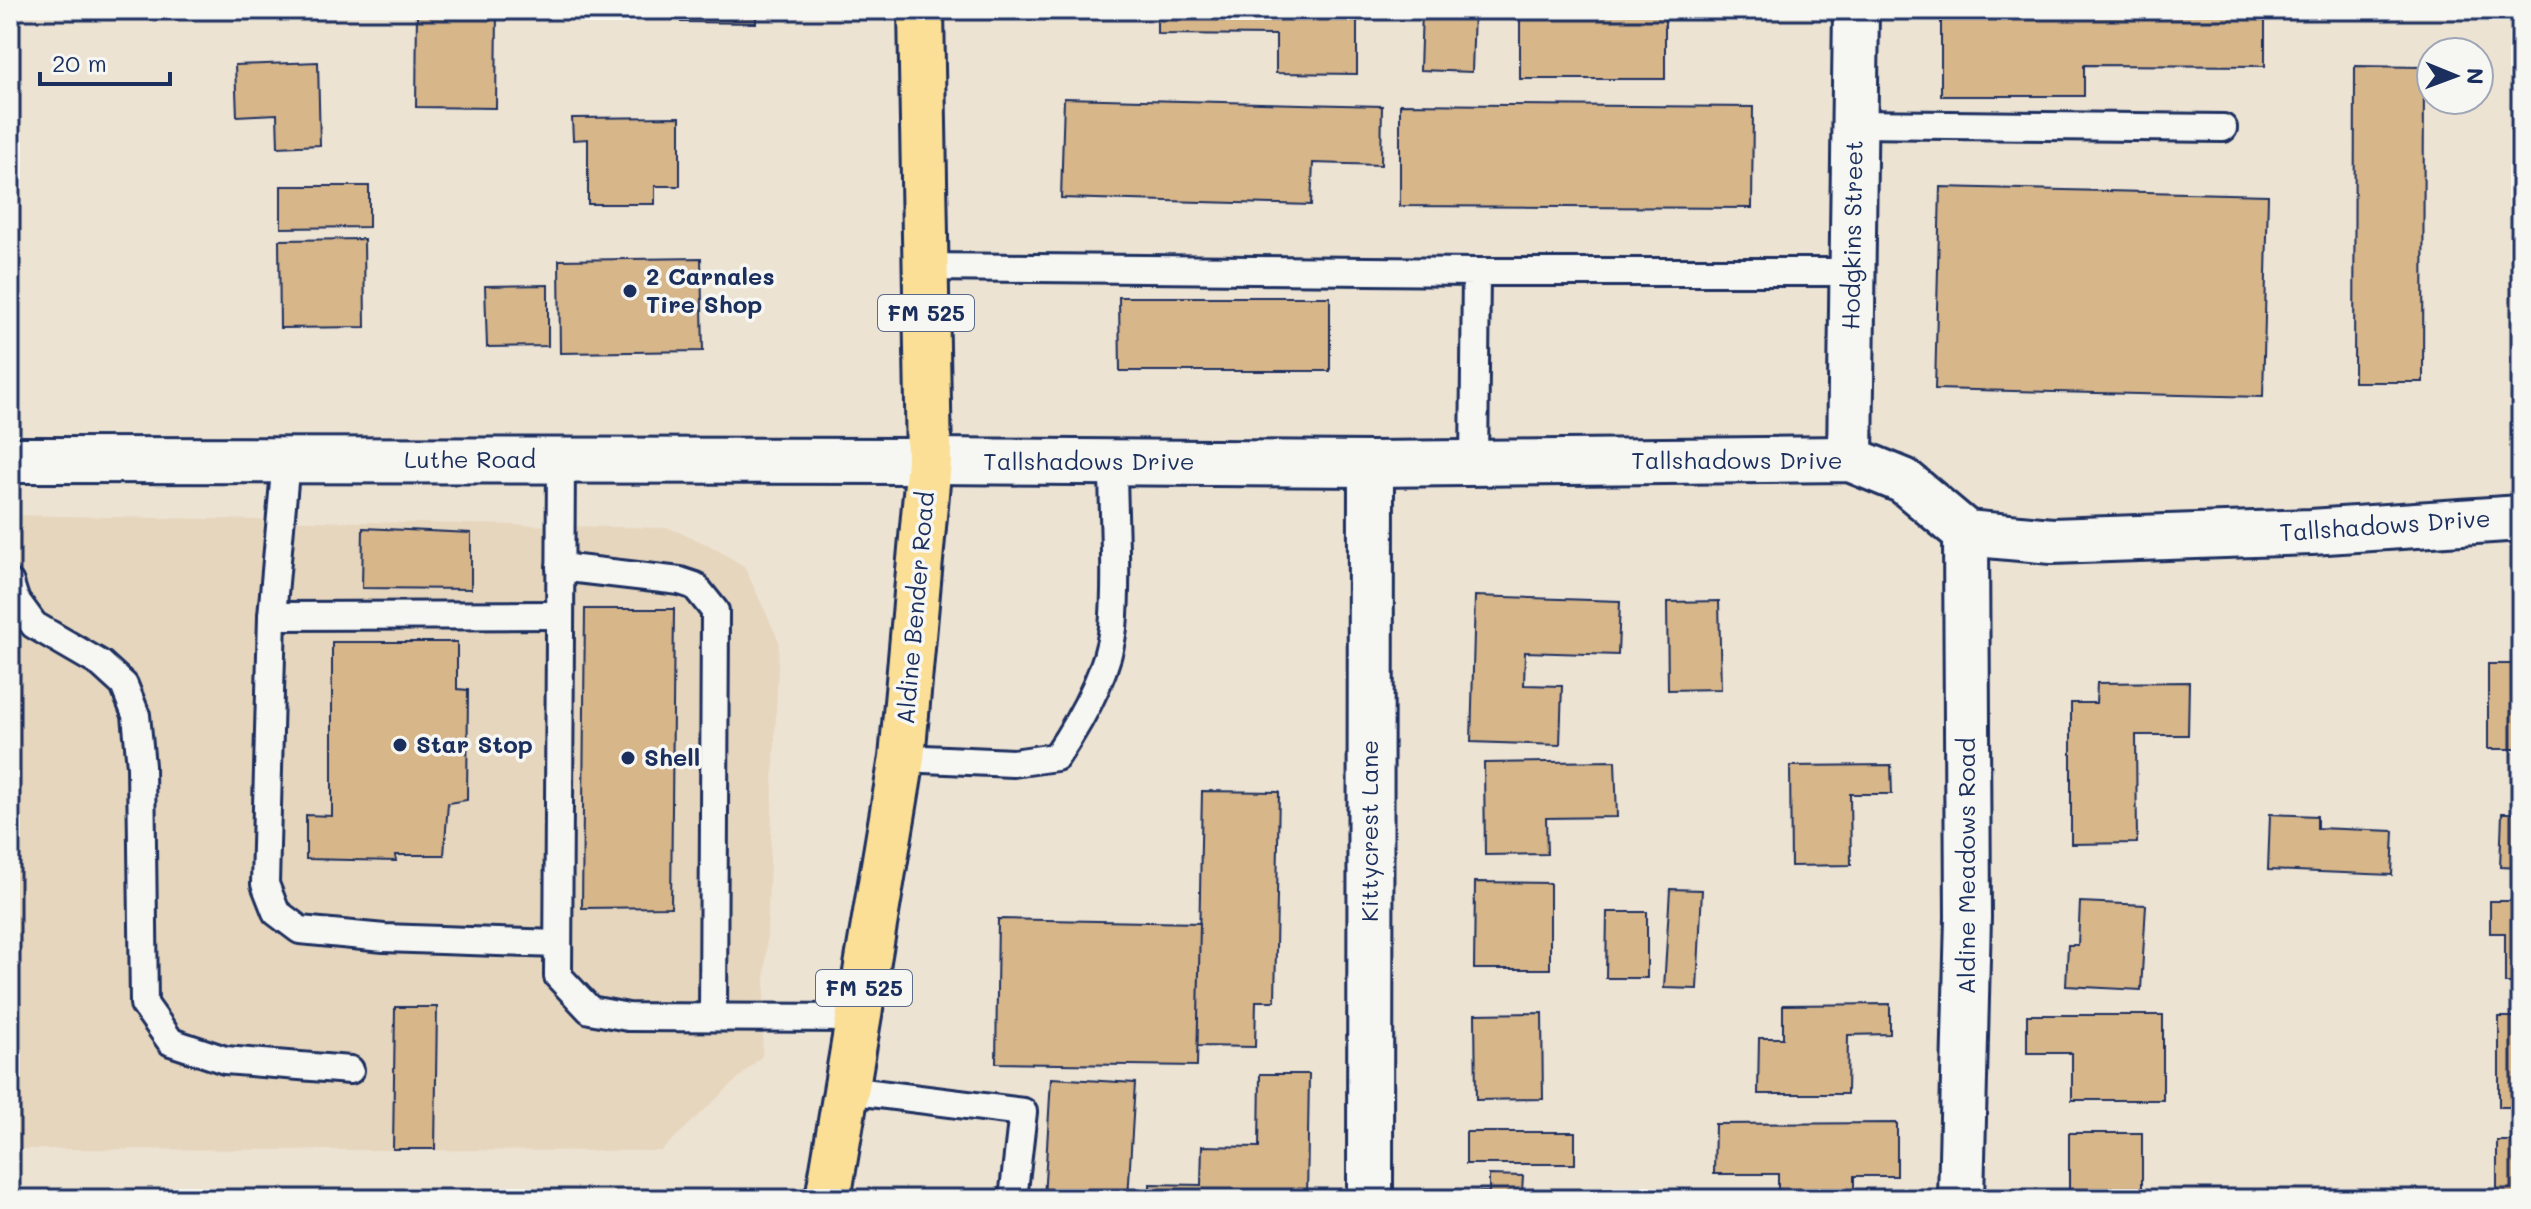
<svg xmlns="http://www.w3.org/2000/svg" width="2531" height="1209" font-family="Mali,sans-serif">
  <rect width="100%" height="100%" fill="#ede3d3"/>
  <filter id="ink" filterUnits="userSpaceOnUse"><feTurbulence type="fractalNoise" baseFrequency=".0125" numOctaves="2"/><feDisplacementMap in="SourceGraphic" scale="16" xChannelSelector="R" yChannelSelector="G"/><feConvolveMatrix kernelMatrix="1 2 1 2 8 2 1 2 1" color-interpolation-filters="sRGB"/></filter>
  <g filter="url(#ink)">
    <path fill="#e6d6bd" d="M 10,515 L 669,528 L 709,545 L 744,566 L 779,641 L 762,1056 L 661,1151 L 10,1149 Z"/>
    <g fill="#d7b68a" stroke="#1b2f5e" stroke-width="2">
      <path d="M 417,10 L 497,10 L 496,108 L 416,107 Z"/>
      <path d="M 681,10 L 756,10 L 756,23 L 681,22 Z"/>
      <path d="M 1157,10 L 1357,10 L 1357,74 L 1276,73 L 1276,35 L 1157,34 Z"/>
      <path d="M 1422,10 L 1474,10 L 1472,72 L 1420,70 Z"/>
      <rect x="1520" y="10" width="145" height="69"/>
      <path d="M 1941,10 L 2265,10 L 2265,66 L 2084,65 L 2084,96 L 1941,96 Z"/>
      <path d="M 318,62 L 320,145 L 278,147 L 277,114 L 237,116 L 235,65 Z"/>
      <path d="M 2355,66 L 2424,67 L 2423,382 L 2354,382 Z"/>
      <path d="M 1064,98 L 1382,106 L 1381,165 L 1313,163 L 1311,205 L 1061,198 Z"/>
      <path d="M 1400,104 L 1753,107 L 1752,208 L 1400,206 Z"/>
      <path d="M 680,117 L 680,186 L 655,186 L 655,204 L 588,204 L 588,139 L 573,140 L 572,118 Z"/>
      <path d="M 281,186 L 369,186 L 369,227 L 281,228 Z"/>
      <path d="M 1940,187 L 2268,195 L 2263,397 L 1935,389 Z"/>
      <path d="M 364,239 L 365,327 L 280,328 L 279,240 Z"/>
      <path d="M 701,258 L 703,351 L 560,353 L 559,260 Z"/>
      <path d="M 548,285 L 548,346 L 487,347 L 485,286 Z"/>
      <path d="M 1119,297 L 1330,297 L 1330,371 L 1120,371 Z"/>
      <path d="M 363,528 L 471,533 L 471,589 L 362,588 Z"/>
      <path d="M 1475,596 L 1620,601 L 1618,655 L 1525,652 L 1524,685 L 1562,686 L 1560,745 L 1471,742 Z"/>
      <path d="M 1719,601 L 1721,689 L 1668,690 L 1667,602 Z"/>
      <path d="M 585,609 L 674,609 L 671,907 L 582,908 Z"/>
      <path d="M 332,642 L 457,642 L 457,689 L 468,690 L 467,800 L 448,803 L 444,855 L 395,855 L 396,861 L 306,859 L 306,815 L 332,816 Z"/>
      <rect x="2488" y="664" width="33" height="85"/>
      <path d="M 2189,682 L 2188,735 L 2136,735 L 2137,843 L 2071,844 L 2071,703 L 2096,703 L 2097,683 Z"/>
      <path d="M 1615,761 L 1617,817 L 1546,818 L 1547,854 L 1485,855 L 1484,763 Z"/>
      <path d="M 1891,765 L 1892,794 L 1850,794 L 1851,865 L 1791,866 L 1790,766 Z"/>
      <path d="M 1202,791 L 1279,792 L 1275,1001 L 1256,1001 L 1255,1047 L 1197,1046 Z"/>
      <path d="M 2502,813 L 2521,813 L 2521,868 L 2500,867 Z"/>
      <path d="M 2270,814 L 2317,816 L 2317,828 L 2394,831 L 2392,875 L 2268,870 Z"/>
      <path d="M 1475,882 L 1550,883 L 1550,969 L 1474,969 Z"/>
      <path d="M 1670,889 L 1702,890 L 1697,989 L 1664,988 Z"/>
      <path d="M 2490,901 L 2521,901 L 2521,983 L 2505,983 L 2505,933 L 2490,933 Z"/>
      <path d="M 2080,902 L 2146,905 L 2141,990 L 2066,986 L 2068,945 L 2078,945 Z"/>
      <path d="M 1607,912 L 1647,912 L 1647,978 L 1606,978 Z"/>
      <path d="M 998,919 L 1200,923 L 1197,1066 L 996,1063 Z"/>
      <path d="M 1890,1004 L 1890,1034 L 1848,1035 L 1847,1094 L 1758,1094 L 1759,1038 L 1783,1038 L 1783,1005 Z"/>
      <path d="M 395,1007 L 437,1007 L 435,1149 L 393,1149 Z"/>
      <path d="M 1542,1013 L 1543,1099 L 1476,1100 L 1475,1014 Z"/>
      <path d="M 2027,1015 L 2163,1015 L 2163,1100 L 2072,1100 L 2072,1053 L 2027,1053 Z"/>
      <rect x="2499" y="1017" width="22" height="90"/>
      <path d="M 1260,1074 L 1309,1074 L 1307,1199 L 1150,1199 L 1150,1184 L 1201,1185 L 1202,1146 L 1259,1147 Z"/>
      <path d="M 1051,1078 L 1135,1083 L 1128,1199 L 1044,1199 Z"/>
      <path d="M 1897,1123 L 1897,1176 L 1854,1176 L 1854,1199 L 1778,1199 L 1778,1174 L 1714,1174 L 1715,1124 Z"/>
      <rect x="1466" y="1132" width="109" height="32"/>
      <rect x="2069" y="1133" width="73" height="66"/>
      <rect x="2497" y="1141" width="24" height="58"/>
      <path d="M 1489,1175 L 1523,1176 L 1522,1192 L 1578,1193 L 1578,1199 L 1465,1199 L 1465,1193 L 1489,1192 Z"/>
    </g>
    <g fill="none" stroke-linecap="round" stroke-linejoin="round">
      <defs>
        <g id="service">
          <path d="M 1854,124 L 2223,128"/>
          <path d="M 925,267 L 1476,272 L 1474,463"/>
          <path d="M 1476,272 L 1852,272"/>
          <path d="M 286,460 L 272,616 L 265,884 L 276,912 L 300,930 L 384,938 L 558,944"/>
          <path d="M 561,460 L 558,976 L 590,1010 L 628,1017 L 859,1018"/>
          <path d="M 560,567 L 680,581 L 695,586 L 715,611 L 713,1017"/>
          <path d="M 10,583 L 15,599 L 34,625 L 101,664 L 124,685 L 136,715 L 141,766 L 144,1004 L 171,1042 L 225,1060 L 350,1070"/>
          <path d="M 272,616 L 560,615"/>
          <path d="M 902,758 L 1013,763 L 1056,757 C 1081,720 1108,673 1113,628 C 1118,574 1113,517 1113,462"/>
          <path d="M 847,1090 L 1023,1112 L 1013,1199"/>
        </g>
        <g id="minor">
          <path d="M 1850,459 L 1856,10"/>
          <path d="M 929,461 L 1371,464 L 1850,459 L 1904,481 L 1966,533 L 2052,541 L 2311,532 L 2521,518"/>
          <path d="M 1370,1199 L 1371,464"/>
          <path d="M 1961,1199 L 1968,917 L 1966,533"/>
        </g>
        <path id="tertiary" d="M 10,460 L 929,461"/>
        <path id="primary" d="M 828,1199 L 902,758 L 929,461 L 921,10"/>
      </defs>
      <use href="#service" stroke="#1b2f5e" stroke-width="32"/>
      <use href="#minor" stroke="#1b2f5e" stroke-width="50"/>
      <use href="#tertiary" stroke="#1b2f5e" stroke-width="50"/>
      <use href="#primary" stroke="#1b2f5e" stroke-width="50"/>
      <use href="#service" stroke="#f6f6f2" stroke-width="26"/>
      <use href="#minor" stroke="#f6f6f2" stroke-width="44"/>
      <use href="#tertiary" stroke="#f6f6f2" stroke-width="44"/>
      <use href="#primary" stroke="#fbdf96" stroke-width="44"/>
    </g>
  </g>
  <g fill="#1b2f5e" stroke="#f6f6f2" stroke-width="3">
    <circle cx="630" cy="291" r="8"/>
    <circle cx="400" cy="745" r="8"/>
    <circle cx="628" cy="758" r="8"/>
  </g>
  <g text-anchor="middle" stroke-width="7" stroke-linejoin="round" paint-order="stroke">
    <g fill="#f6f6f2" stroke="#5d6b8a" stroke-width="2">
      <rect x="878" y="295" width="96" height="36" rx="6"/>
      <rect x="816" y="970" width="96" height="36" rx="6"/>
    </g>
    <g font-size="22" font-weight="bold" fill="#1b2f5e">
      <text x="926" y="321">FM 525</text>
      <text x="864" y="996">FM 525</text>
    </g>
    <g font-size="24" fill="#1b2f5e" stroke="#f6f6f2">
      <text transform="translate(1853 235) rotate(-89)" y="8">Hodgkins Street</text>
      <text x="470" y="468">Luthe Road</text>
      <text x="1737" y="469">Tallshadows Drive</text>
      <text x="1089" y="470">Tallshadows Drive</text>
      <text transform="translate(2385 526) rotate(-4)" y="8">Tallshadows Drive</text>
      <text transform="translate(916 608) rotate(-85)" y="8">Aldine Bender Road</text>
      <text transform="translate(1370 831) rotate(-90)" y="8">Kittycrest Lane</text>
      <text transform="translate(1967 866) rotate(-90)" y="8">Aldine Meadows Road</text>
    </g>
    <g font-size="24" font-weight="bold" fill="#1b2f5e" stroke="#f6f6f2" text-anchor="start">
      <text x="646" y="285">2 Carnales<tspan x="646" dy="28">Tire Shop</tspan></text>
      <text x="416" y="753">Star Stop</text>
      <text x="644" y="766">Shell</text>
    </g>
  </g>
  <rect width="2531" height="1209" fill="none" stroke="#f6f6f2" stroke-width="40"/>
  <rect x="20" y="20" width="2491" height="1169" fill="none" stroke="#1b2f5e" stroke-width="3" filter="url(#ink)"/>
  <g transform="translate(2455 76) rotate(91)"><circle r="38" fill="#f6f6f2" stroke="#9ea6b7" stroke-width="2"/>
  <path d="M0-6L14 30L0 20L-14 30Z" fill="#1b2f5e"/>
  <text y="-12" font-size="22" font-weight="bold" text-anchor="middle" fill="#1b2f5e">N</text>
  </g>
  <path d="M40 72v12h130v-12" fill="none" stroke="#1b2f5e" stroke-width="4"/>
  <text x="52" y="72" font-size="24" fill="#1b2f5e" stroke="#f6f6f2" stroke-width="6" paint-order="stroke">20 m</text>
</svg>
